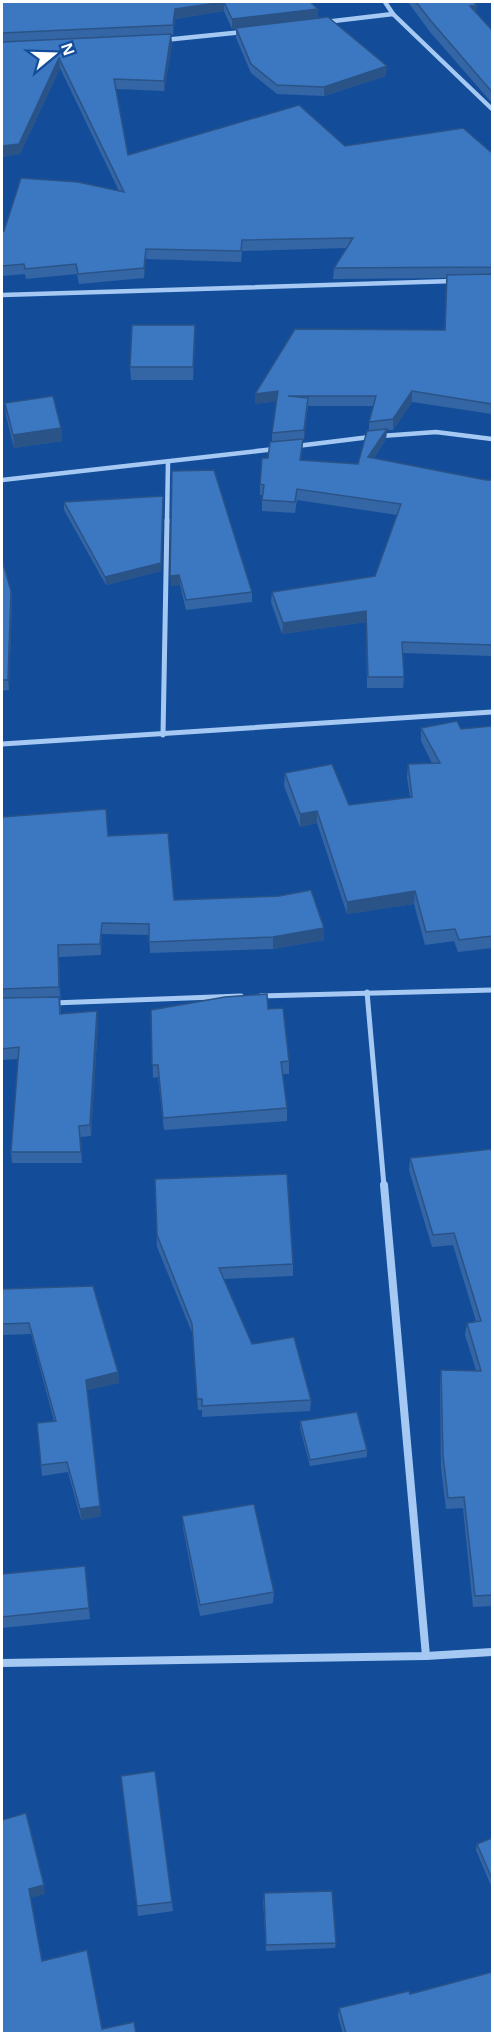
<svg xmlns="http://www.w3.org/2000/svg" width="494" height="2035" font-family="Arial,sans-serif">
  <rect width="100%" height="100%" fill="#134d9a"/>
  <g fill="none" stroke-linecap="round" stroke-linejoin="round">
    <g stroke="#a6c9f3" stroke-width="4.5">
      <path d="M 385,2 L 393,14 L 492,109"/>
      <path d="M 325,22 L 393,14"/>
      <path d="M 164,40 L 243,32"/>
      <path d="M 2,295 L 454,281"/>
      <path d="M 381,436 L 436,432 L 492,439"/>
      <path d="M 297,446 L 370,437"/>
      <path d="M 2,480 L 275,449"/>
      <path d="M 167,521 L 168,462"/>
    </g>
    <g stroke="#a6c9f3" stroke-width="5">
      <path d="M 163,735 L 167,520"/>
      <path d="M 2,744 L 492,712"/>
      <path d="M 367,992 L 384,1186"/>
      <path d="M 260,996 L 492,990"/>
      <path d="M 53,1003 L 241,996"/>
    </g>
    <g stroke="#a6c9f3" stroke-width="8">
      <path d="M 384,1185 L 426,1656"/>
      <path d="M 2,1663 L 426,1656 L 492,1652"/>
    </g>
  </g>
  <g fill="#3466a6" fill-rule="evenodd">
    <path d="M 2,2 L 310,2 L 318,18 L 386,76 L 324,96 L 277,94 L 251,73 L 236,38 L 236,29 L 232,29 L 224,11 L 175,19 L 173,35 L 171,35 L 172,44 L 164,91 L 116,89 L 128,155 L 345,146 L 492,153 L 492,414 L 412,402 L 393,430 L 387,430 L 386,439 L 374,458 L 486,480 L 492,480 L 492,656 L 403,653 L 404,677 L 403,688 L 367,688 L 366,622 L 282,634 L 271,602 L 272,592 L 375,576 L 397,515 L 297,500 L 295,513 L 262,511 L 262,495 L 260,495 L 260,484 L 268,458 L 272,442 L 272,433 L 277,401 L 255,404 L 255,394 L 445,330 L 446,278 L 333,279 L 334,268 L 346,248 L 242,251 L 241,262 L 146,259 L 144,278 L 79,284 L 77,274 L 26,279 L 25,274 L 2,276 L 2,232 L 119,191 L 60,68 L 20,154 L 2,157 ZM 308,406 L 374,406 L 369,422 L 369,431 L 358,464 L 301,460 L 303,440 L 304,440 Z"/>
    <path d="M 408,2 L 474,2 L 476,12 L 492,30 L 492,103 L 430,32 Z"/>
    <path d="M 195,339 L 193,380 L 131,380 L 130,367 Z"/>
    <path d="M 5,403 L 61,428 L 62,441 L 14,448 L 6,416 Z"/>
    <path d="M 172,471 L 252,592 L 252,602 L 186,610 L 180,585 L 171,586 Z"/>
    <path d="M 64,502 L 163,504 L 161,571 L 106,585 L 64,510 Z"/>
    <path d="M 2,560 L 11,591 L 12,601 L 9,690 L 2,691 Z"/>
    <path d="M 492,726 L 492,949 L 492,948 L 458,952 L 454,941 L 425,945 L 414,904 L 347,914 L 317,823 L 300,827 L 284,786 L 285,773 L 349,805 L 410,797 L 407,777 L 408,764 L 432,763 L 421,741 L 421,728 L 461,729 Z"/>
    <path d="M 2,817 L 108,836 L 174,900 L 324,928 L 324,940 L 273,949 L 150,953 L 149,935 L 102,934 L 101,955 L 59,957 L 61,1014 L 98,1022 L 91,1136 L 80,1137 L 82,1163 L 12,1163 L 11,1152 L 18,1059 L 2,1060 Z"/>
    <path d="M 268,1009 L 289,1061 L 289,1074 L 283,1074 L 287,1108 L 287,1121 L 164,1130 L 158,1077 L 153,1078 L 151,1010 Z"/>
    <path d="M 492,1149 L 492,1606 L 473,1607 L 463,1508 L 446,1509 L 441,1467 L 440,1381 L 441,1370 L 476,1370 L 465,1335 L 467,1323 L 476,1321 L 453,1245 L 432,1247 L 409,1170 L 410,1158 Z"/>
    <path d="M 155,1179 L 293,1264 L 293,1276 L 224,1279 L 252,1344 L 311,1400 L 310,1411 L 202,1417 L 202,1410 L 198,1410 L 193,1335 L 157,1247 Z"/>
    <path d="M 2,1289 L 118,1372 L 119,1383 L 87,1390 L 101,1516 L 81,1520 L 68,1472 L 42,1476 L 37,1423 L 54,1421 L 31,1334 L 2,1335 Z"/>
    <path d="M 300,1421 L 367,1450 L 367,1457 L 310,1466 L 300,1428 Z"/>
    <path d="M 182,1516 L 274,1592 L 273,1603 L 200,1616 L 183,1528 Z"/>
    <path d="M 85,1566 L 90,1619 L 2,1628 L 2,1574 Z"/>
    <path d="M 121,1776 L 172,1902 L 173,1911 L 138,1916 Z"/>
    <path d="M 492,1838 L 492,1888 L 476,1850 L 477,1844 Z"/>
    <path d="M 263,1899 L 336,1943 L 335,1948 L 266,1951 Z"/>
    <path d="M 410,1994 L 492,2034 L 343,2034 L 338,2016 L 339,2008 Z"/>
  </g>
  <g fill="#2a5387">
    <path d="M 224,2 L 224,11 L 175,19 L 173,35 L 173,25 L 175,9 Z"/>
    <path d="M 477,5 L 476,15 L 470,6 Z"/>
    <path d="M 318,9 L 318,19 L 232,29 L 232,19 Z"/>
    <path d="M 171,34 L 172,44 L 164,91 L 164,81 Z"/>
    <path d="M 59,58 L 60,68 L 20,154 L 2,157 L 2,146 Z"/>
    <path d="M 387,66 L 386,76 L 324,96 L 324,87 Z"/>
    <path d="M 146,249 L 146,259 L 144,278 L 144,268 Z"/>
    <path d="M 195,325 L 195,339 L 193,380 L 193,367 Z"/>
    <path d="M 278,391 L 278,401 L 255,404 L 255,394 Z"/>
    <path d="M 412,391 L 412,402 L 393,430 L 393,419 Z"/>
    <path d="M 308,398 L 307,409 L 304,440 L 304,430 Z"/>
    <path d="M 61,428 L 62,441 L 14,448 L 13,435 Z"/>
    <path d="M 387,429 L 386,439 L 367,468 L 368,457 Z"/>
    <path d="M 163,504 L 161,571 L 106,585 L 105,577 Z"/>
    <path d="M 179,575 L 180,585 L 171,586 L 170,576 Z"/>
    <path d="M 11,591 L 12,601 L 9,690 L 8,680 Z"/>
    <path d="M 366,611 L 366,622 L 282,634 L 283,623 Z"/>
    <path d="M 317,811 L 317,823 L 300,827 L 300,814 Z"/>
    <path d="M 415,891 L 414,904 L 347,914 L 347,902 Z"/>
    <path d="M 102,923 L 102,934 L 101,955 L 100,944 Z"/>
    <path d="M 324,928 L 324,940 L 273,949 L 273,937 Z"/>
    <path d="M 58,945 L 59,957 L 60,998 L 59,987 Z"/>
    <path d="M 97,1011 L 98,1022 L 91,1136 L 90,1125 Z"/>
    <path d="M 118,1372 L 119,1383 L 87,1390 L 86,1380 Z"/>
    <path d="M 100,1506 L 101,1516 L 81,1520 L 80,1509 Z"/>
    <path d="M 44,1885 L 45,1894 L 31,1898 L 29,1889 Z"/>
  </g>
  <g fill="#3c77c1" stroke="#2a5387" stroke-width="1.5">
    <path d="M 2,2 L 224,2 L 175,9 L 173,25 L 2,33 Z"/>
    <path d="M 224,2 L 310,2 L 318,9 L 232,19 Z"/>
    <path d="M 416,2 L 474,2 L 477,5 L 470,6 L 492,30 L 492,92 L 431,21 Z"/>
    <path d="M 328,17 L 387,66 L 324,87 L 277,85 L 251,64 L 236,28 Z"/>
    <path d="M 171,34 L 164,81 L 114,79 L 128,155 L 299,105 L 345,146 L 463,128 L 492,153 L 492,267 L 334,268 L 353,238 L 242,240 L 241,251 L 146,249 L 144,268 L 78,274 L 76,264 L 25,269 L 24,264 L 2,266 L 2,232 L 4,231 L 21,178 L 78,182 L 124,192 L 59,58 L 19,144 L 2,146 L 2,42 Z"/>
    <path d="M 492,274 L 492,404 L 412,391 L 393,419 L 369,422 L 376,396 L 288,396 L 308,398 L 304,430 L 272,433 L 278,391 L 255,394 L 295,329 L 445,330 L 447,275 Z"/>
    <path d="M 132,325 L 195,325 L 193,367 L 130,367 Z"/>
    <path d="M 53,396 L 61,428 L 13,435 L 5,403 Z"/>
    <path d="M 387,429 L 368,457 L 486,480 L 492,480 L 492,645 L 402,642 L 404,677 L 368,677 L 366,611 L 283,623 L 272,592 L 375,576 L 401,504 L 297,489 L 295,502 L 262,500 L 264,485 L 260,484 L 262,458 L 268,458 L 270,442 L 303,439 L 300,460 L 358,464 L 367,431 Z"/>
    <path d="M 214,470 L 252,592 L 186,600 L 179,575 L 170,576 L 172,471 Z"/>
    <path d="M 163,496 L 161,563 L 105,577 L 64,502 Z"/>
    <path d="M 2,560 L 11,591 L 8,680 L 2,680 Z"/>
    <path d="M 457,721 L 461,729 L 492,726 L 492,936 L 459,940 L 455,929 L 426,932 L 415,891 L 347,902 L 317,811 L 300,814 L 285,773 L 332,764 L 349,805 L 412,797 L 408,764 L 440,763 L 421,728 Z"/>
    <path d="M 106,809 L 108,836 L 168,833 L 174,900 L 279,896 L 311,890 L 324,928 L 273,937 L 149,942 L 149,924 L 102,923 L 100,944 L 58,945 L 59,987 L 2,989 L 2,817 Z"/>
    <path d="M 267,994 L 268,1009 L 283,1008 L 289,1061 L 281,1062 L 287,1108 L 163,1118 L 158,1065 L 152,1065 L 151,1010 L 225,997 Z"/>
    <path d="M 59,997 L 60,1014 L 97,1011 L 90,1125 L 79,1126 L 81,1152 L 11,1152 L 19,1047 L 2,1049 L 2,998 Z"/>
    <path d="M 492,1149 L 492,1595 L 475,1596 L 464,1497 L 448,1498 L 443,1456 L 441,1370 L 481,1371 L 467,1323 L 481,1321 L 454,1233 L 433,1235 L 410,1158 Z"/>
    <path d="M 287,1174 L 293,1264 L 219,1268 L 252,1344 L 294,1337 L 311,1400 L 202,1406 L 202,1399 L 197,1399 L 192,1324 L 157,1235 L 155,1179 Z"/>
    <path d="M 93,1286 L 118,1372 L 86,1380 L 100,1506 L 80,1509 L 67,1462 L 41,1465 L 37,1423 L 56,1421 L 29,1323 L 2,1324 L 2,1289 Z"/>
    <path d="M 357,1412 L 367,1450 L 310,1460 L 300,1421 Z"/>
    <path d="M 254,1504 L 274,1592 L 200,1605 L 182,1516 Z"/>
    <path d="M 85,1566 L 89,1608 L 2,1617 L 2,1574 Z"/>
    <path d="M 155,1771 L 172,1902 L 137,1906 L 121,1776 Z"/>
    <path d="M 26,1813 L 44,1885 L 29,1889 L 42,1961 L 87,1950 L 102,2029 L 134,2022 L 136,2034 L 2,2034 L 2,1820 Z"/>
    <path d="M 492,1838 L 492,1879 L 477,1844 Z"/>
    <path d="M 332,1891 L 336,1943 L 266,1945 L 264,1893 Z"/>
    <path d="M 492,1972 L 492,2034 L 346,2034 L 339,2008 L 409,1991 L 410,1994 Z"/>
  </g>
  <rect width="494" height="2035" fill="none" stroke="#ffffff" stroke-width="6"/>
  <g transform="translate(54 54) rotate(71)" stroke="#134d9a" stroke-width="4.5" paint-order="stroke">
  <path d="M0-4.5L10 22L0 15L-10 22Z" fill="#ffffff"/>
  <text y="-9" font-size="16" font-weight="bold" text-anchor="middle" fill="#ffffff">N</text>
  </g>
</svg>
